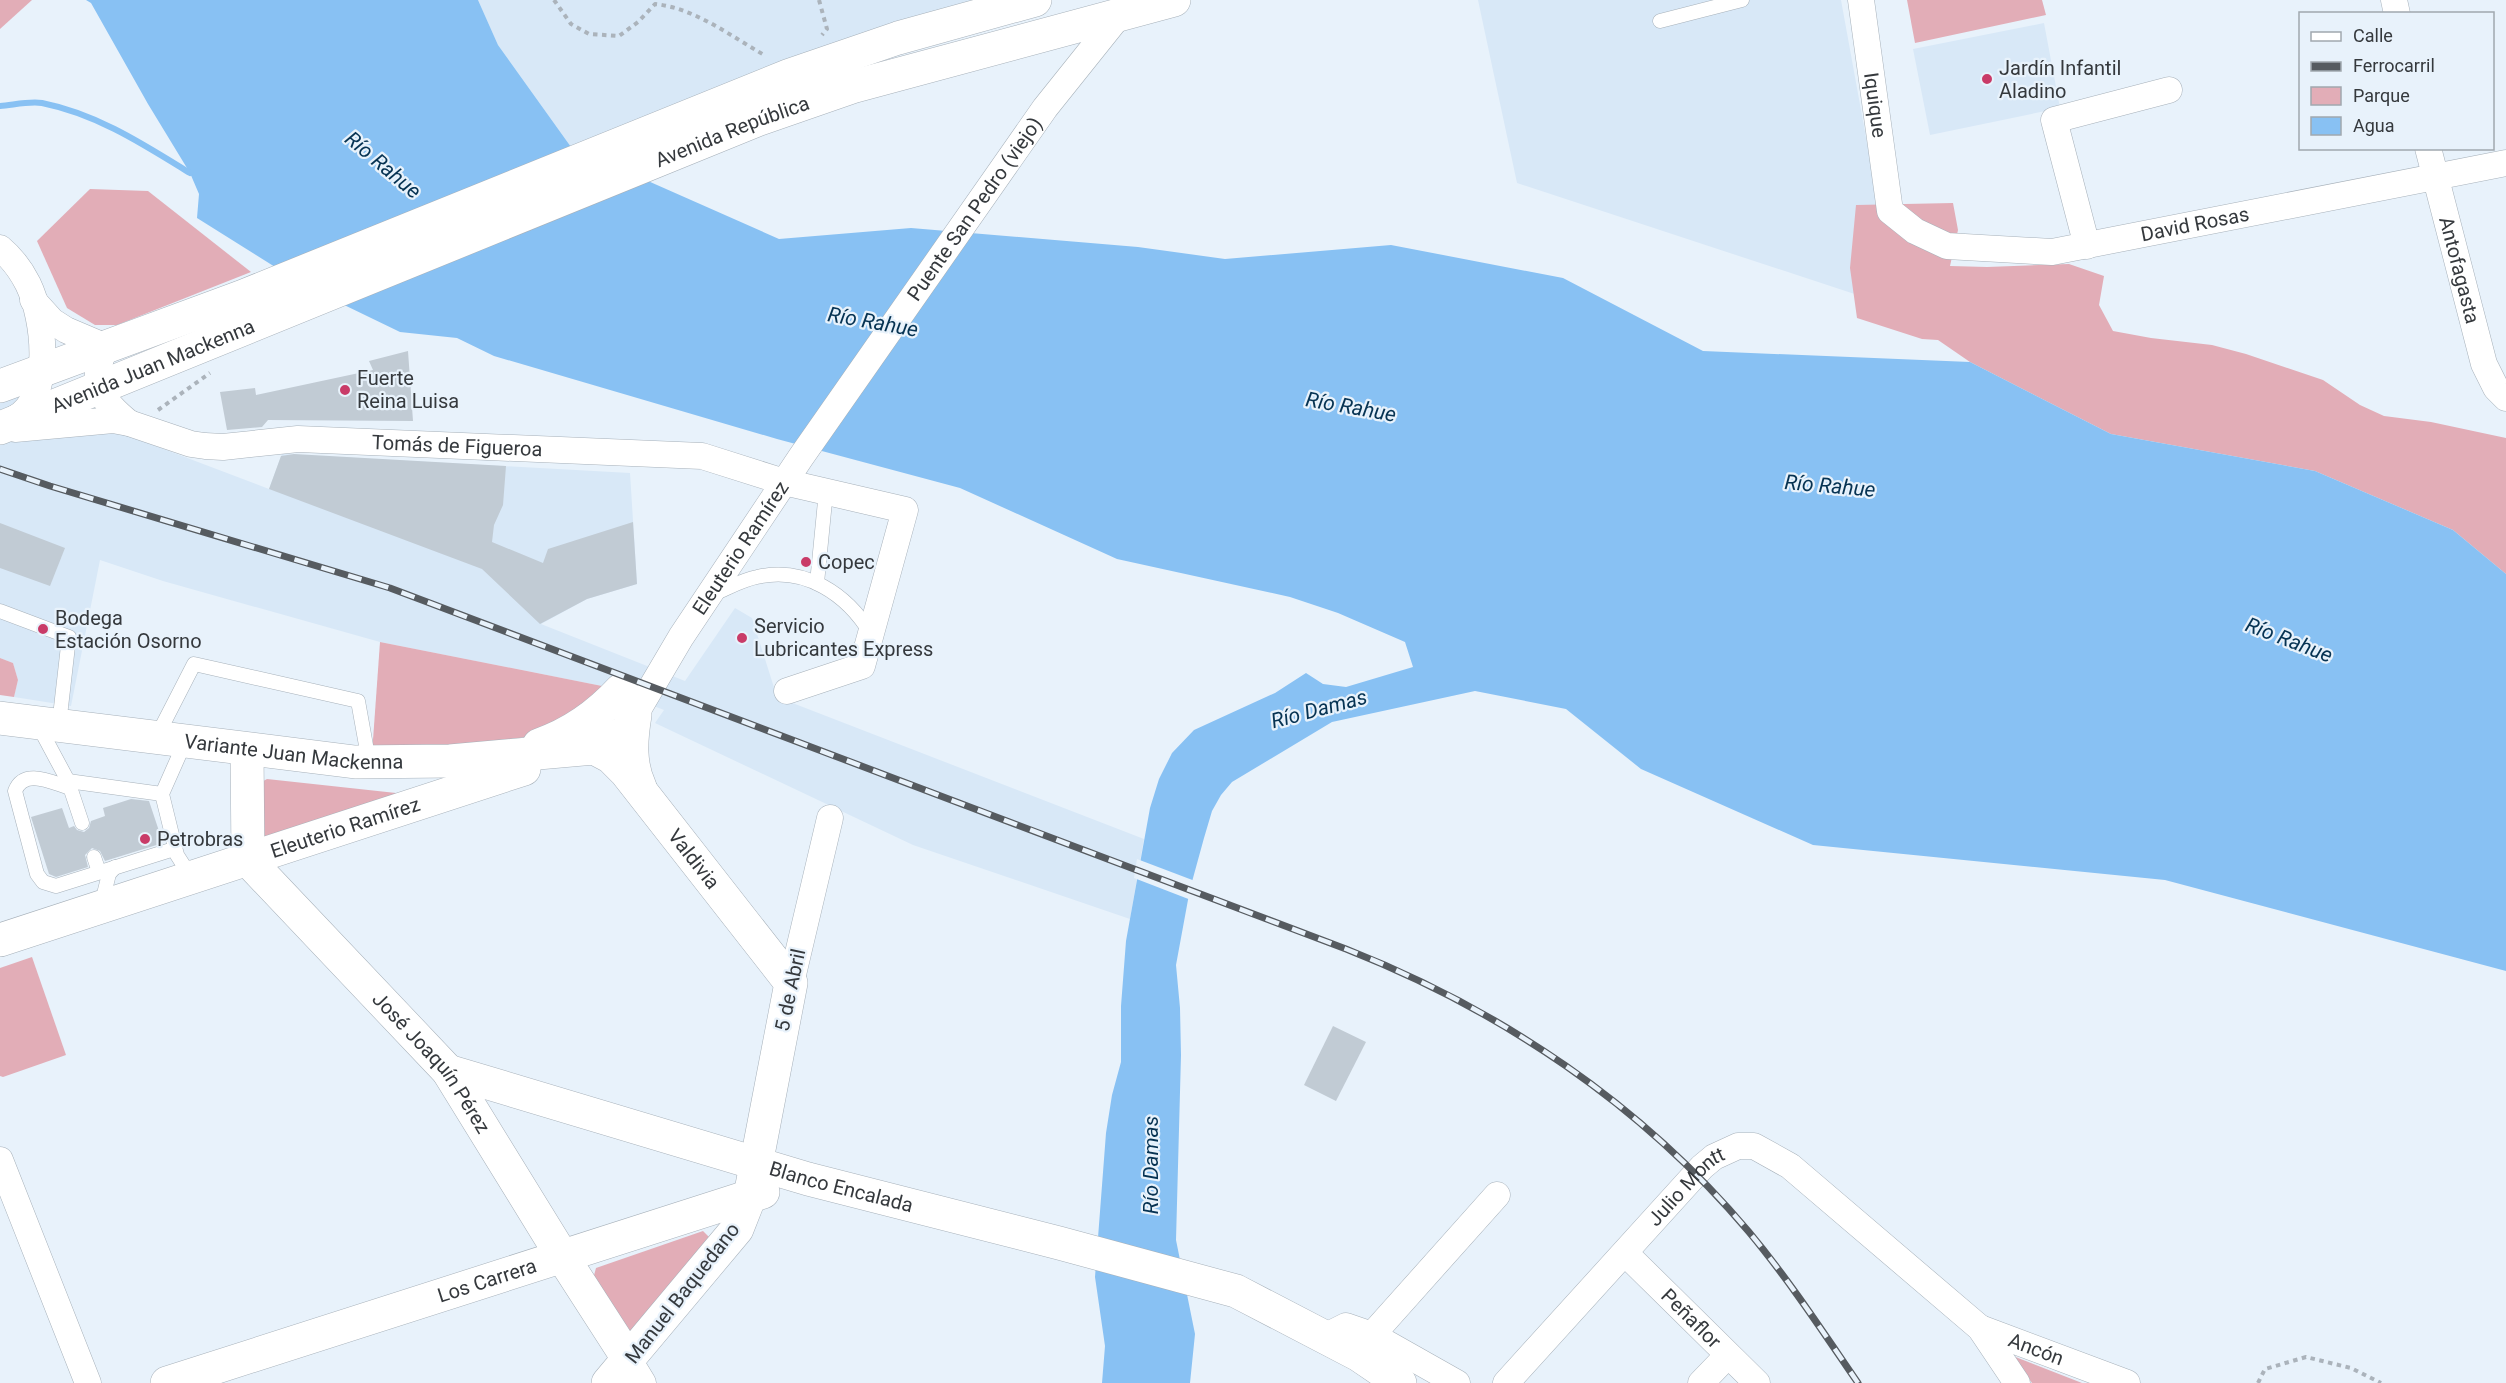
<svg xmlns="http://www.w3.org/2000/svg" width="2506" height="1383" font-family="Roboto,sans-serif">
  <rect width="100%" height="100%" fill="#e8f2fb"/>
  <g fill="#d8e8f7">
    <path d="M 478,0 L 982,0 L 571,147 L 498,45 Z"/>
    <path d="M 1478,0 L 1841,0 L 1897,308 L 1517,183 Z"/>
    <path d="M 2044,23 L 2060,108 L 1930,135 L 1913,49 Z"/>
    <path d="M 0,387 L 269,489 L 282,454 L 630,473 L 637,584 L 587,599 L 541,624 L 685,681 L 735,608 L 752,618 L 777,697 L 1144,839 L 1130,919 L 913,845 L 655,723 L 664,710 L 602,686 L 380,642 L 163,581 L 100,560 L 71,706 L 14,697 L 18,680 L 13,663 L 0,658 Z"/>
  </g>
  <g fill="#e2adb7">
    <path d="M 0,0 L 32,0 L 0,29 Z"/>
    <path d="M 1907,0 L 2042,0 L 2046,15 L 1915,43 Z"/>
    <path d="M 90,189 L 148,191 L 251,272 L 117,325 L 95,325 L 67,308 L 37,241 Z"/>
    <path d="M 1953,203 L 1958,230 L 1950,266 L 1987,267 L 2069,264 L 2104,276 L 2099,305 L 2113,331 L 2151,338 L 2212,345 L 2246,354 L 2323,380 L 2360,405 L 2384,416 L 2431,422 L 2506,438 L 2506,574 L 2453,530 L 2315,471 L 2111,434 L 1970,362 L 1938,340 L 1922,339 L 1857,318 L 1850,268 L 1856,205 Z"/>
    <path d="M 380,642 L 602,686 L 584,710 L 537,736 L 372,754 Z"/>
    <path d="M 0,658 L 13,663 L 18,680 L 14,697 L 0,695 Z"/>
    <path d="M 267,779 L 396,793 L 399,804 L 258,849 L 251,788 Z"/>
    <path d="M 32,957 L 66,1055 L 3,1077 L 0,1076 L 0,968 Z"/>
    <path d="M 703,1231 L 709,1237 L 634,1333 L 626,1329 L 593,1279 L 596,1268 Z"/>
    <path d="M 2013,1356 L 2082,1383 L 2032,1383 Z"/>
  </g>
  <path fill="#88c1f3" d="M 86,0 L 478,0 L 498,45 L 571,147 L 779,239 L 911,228 L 1138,247 L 1225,259 L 1391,245 L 1563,278 L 1703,351 L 1970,362 L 2111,434 L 2315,471 L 2453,530 L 2506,574 L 2506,971 L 2165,880 L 1813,845 L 1641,769 L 1566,709 L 1475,691 L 1332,722 L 1232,782 L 1221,795 L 1212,811 L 1204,838 L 1190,889 L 1176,965 L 1180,1008 L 1181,1055 L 1176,1240 L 1195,1334 L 1190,1383 L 1102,1383 L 1105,1346 L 1095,1277 L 1106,1133 L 1112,1095 L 1121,1062 L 1121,1006 L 1126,941 L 1150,808 L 1159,779 L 1172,753 L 1194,730 L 1275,693 L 1306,673 L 1323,684 L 1346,687 L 1413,667 L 1405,642 L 1338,613 L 1290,597 L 1117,559 L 960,488 L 777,439 L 494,356 L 457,338 L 400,332 L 307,287 L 197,218 L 199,194 L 190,173 L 148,104 L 91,3 Z"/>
  <path fill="#e8f2fb" d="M 1137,859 L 1195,881 L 1191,900 L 1134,878 Z"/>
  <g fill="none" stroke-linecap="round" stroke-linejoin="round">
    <path stroke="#88c1f3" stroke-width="6" d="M 0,106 C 13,105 29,101 42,103 C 97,114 143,144 190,173"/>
  </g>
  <g fill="#c1cbd4">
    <path d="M 408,351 L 413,421 L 268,420 L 262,427 L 227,430 L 220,392 L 255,388 L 256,395 L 373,370 L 369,361 Z"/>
    <path d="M 294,454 L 506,466 L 503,505 L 494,525 L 492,542 L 543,563 L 548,549 L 633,522 L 637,584 L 587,599 L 540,624 L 482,569 L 269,489 L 281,456 Z"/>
    <path d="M 0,523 L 65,548 L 50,586 L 0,568 Z"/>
    <path d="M 131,799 L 149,801 L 163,843 L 105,861 L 100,851 L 92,848 L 85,855 L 88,867 L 56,877 L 49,874 L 31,817 L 62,808 L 69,828 L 74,826 L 77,830 L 84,832 L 89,828 L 91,821 L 105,816 L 103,808 Z"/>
    <path d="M 1333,1026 L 1366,1042 L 1336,1101 L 1304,1085 Z"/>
  </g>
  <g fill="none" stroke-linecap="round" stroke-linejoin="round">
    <defs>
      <g id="lane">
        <path d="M 1660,21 L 1742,0"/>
        <path d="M 817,583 L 826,491"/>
        <path d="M 713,594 C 728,588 742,580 757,577 C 805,566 847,594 871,634"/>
        <path d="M 0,611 L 69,637 L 59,725"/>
        <path d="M 38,725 L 68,781 L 82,823"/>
        <path d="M 156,738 L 194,664 L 358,701 L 369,762"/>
        <path d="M 185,742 L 162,794 L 177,855 L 184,866 L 198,872"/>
        <path d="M 68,781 L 162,794"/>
        <path d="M 71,788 C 53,783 24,767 15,791 L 37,874 L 43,882 L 56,886 L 174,849"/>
        <path d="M 94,857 L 99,872"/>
        <path d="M 101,906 L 109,874 L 115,867"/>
      </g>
      <g id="street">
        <path id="s1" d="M 1861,0 L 1890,211 L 1915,231 L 1947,246 L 2052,252 L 2506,163"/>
        <path d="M 2394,0 L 2397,14"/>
        <path id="s2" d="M 2428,148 L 2484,364 L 2496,388 L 2506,398"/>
        <path d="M 2087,246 L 2054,120 L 2169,90"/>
        <path d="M 0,248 C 12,258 21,270 28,284 C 45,319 54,398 14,419"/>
        <path d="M 33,300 L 52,321 L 66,330 L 106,347 C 88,383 100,399 129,423"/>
        <path id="s3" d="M 15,429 L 113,420 L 129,423 L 191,444 L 205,446 L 223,447 L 298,439 L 702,456 L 784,482 L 905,510 L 862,666 L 787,691"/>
        <path id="s4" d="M 588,748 L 622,730 L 635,715 L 681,637 L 801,457 L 1045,108 L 1121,13"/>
        <path d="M 791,983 L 830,818"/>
        <path d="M 0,1160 L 88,1383"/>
        <path id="s5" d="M 1625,1253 L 1757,1383"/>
        <path id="s6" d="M 1980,1328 L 2127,1383"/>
        <path d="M 1372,1335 L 1497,1195"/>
        <path d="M 1329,1339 L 1334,1332 L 1346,1326 L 1372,1335 L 1457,1383"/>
        <path d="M 629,1360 L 643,1383"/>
        <path id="s7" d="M 1506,1383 L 1702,1167 L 1714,1157 L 1738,1146 L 1754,1146 L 1790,1166 L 1980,1328 L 2017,1383"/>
        <path d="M 1701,1383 L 1728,1355"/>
      </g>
      <g id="secondary">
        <path d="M 635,715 C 631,739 629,764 640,787"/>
        <path id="s8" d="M 0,718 L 355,762 L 450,761 L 594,748 L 611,757 L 626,772 L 791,983 L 750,1196 L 737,1229 L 608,1383"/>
        <path d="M 539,745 C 571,734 598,715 621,690"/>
        <path id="s9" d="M 247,750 L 248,860 L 448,1071 L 562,1256 L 629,1360"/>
        <path id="s10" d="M 0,940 L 524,769"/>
        <path id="s11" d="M 448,1071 L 808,1179 L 1059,1243 L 1236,1291 L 1359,1355 L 1400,1383"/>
        <path id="s12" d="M 167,1383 L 763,1192"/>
      </g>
      <g id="primary">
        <path d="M 0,386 L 241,297 L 790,75 L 898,38 L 1035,0"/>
        <path id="s13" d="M 0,428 L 757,120 L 855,86 L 1174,0"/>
      </g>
    </defs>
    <use href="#lane" stroke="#a7b1ba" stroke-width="15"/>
    <use href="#street" stroke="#a7b1ba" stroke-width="27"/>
    <use href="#secondary" stroke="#a7b1ba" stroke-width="34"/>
    <use href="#primary" stroke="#a7b1ba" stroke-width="34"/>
    <g stroke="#abb3bb" stroke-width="4" stroke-dasharray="4.5 4.5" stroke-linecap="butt">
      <path d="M 554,0 L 571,24 L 589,34 L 619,36 L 638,22 L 655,4 C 695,8 732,37 766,56"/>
      <path d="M 819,0 L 827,29 L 822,35"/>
      <path d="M 158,410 L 210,373"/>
      <path d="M 2258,1383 L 2265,1369 L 2306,1357 L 2351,1368 L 2381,1383"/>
    </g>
    <use href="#lane" stroke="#fff" stroke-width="14"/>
    <use href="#street" stroke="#fff" stroke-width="26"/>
    <use href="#secondary" stroke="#fff" stroke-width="33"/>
    <use href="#primary" stroke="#fff" stroke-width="33"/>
    <defs>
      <path id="rail" d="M 0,469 L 50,486 L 390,588 L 1346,949 C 1501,1010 1641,1104 1749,1232 C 1789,1280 1823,1332 1858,1383"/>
    </defs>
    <use href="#rail" stroke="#565b60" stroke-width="7"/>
    <use href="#rail" stroke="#e8f2fb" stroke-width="4.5" stroke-dasharray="14" stroke-linecap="butt"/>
  </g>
  <g fill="#c93b68" stroke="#e8f2fb" stroke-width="2">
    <circle cx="1987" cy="79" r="6"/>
    <circle cx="345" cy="390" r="6"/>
    <circle cx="806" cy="562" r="6"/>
    <circle cx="43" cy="629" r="6"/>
    <circle cx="742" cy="638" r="6"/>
    <circle cx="145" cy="839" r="6"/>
  </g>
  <g text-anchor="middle" stroke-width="4.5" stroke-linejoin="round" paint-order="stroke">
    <g font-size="20" fill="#35393d" stroke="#e8f2fb" text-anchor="start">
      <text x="1999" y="75">Jardín Infantil<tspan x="1999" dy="23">Aladino</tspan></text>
      <text x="357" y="385">Fuerte<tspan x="357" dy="23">Reina Luisa</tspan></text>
      <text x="818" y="569">Copec</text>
      <text x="55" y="625">Bodega<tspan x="55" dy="23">Estación Osorno</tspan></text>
      <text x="754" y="633">Servicio<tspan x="754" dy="23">Lubricantes Express</tspan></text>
      <text x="157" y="846">Petrobras</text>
    </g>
    <g font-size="20" fill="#35393d" stroke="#e8f2fb">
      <text dy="7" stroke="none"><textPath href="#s1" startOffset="106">Iquique</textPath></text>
      <text dy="7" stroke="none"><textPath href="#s13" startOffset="790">Avenida República</textPath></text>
      <text dy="7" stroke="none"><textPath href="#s4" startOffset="668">Puente San Pedro (viejo)</textPath></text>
      <text dy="7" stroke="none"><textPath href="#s1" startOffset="531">David Rosas</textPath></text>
      <text dy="7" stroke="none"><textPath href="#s2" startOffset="126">Antofagasta</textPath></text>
      <text dy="7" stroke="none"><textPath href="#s13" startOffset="165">Avenida Juan Mackenna</textPath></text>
      <text dy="7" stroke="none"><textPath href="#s3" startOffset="447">Tomás de Figueroa</textPath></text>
      <text dy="7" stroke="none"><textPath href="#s4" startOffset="256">Eleuterio Ramírez</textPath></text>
      <text dy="7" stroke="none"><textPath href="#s8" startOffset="296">Variante Juan Mackenna</textPath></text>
      <text dy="7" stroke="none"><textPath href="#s10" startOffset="363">Eleuterio Ramírez</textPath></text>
      <text dy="7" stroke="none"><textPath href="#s8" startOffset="748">Valdivia</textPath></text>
      <text transform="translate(790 990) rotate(-78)" y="7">5 de Abril</text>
      <text dy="7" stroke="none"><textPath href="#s9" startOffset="384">José Joaquín Pérez</textPath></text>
      <text dy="7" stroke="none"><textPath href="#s11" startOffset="410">Blanco Encalada</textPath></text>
      <text dy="7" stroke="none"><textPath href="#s7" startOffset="267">Julio Montt</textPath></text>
      <text dy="7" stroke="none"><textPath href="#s12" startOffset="336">Los Carrera</textPath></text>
      <text transform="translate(682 1293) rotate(-52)" y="7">Manuel Baquedano</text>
      <text dy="7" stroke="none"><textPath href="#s5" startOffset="93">Peñaflor</textPath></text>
      <text dy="7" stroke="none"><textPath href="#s6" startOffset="60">Ancón</textPath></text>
    </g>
    <g font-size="21" font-style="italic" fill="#063353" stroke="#e8f2fb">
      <text transform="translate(383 165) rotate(40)" y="7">Río Rahue</text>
      <text transform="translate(873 322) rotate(10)" y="7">Río Rahue</text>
      <text transform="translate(1351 407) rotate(10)" y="7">Río Rahue</text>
      <text transform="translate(1830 486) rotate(5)" y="7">Río Rahue</text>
      <text transform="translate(2289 640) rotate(21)" y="7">Río Rahue</text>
      <text transform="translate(1319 709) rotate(-15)" y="7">Río Damas</text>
      <text transform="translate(1151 1165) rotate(-90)" y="7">Río Damas</text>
    </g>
  </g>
  <rect x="2299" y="12" width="195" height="138" fill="#e8f2fb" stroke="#a0a8af" stroke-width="1.5"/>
  <rect x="2311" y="32" width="30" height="9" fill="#ffffff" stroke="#a0a8af" stroke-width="1.5"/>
  <text x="2353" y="42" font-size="18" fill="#35393d">Calle</text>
  <rect x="2311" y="62" width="30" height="9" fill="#565b60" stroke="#a0a8af" stroke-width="1.5"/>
  <text x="2353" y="72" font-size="18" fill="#35393d">Ferrocarril</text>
  <rect x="2311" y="87" width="30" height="18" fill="#e2adb7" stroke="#a0a8af" stroke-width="1.5"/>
  <text x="2353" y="102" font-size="18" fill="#35393d">Parque</text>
  <rect x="2311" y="117" width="30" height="18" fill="#88c1f3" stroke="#a0a8af" stroke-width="1.5"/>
  <text x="2353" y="132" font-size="18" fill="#35393d">Agua</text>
</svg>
